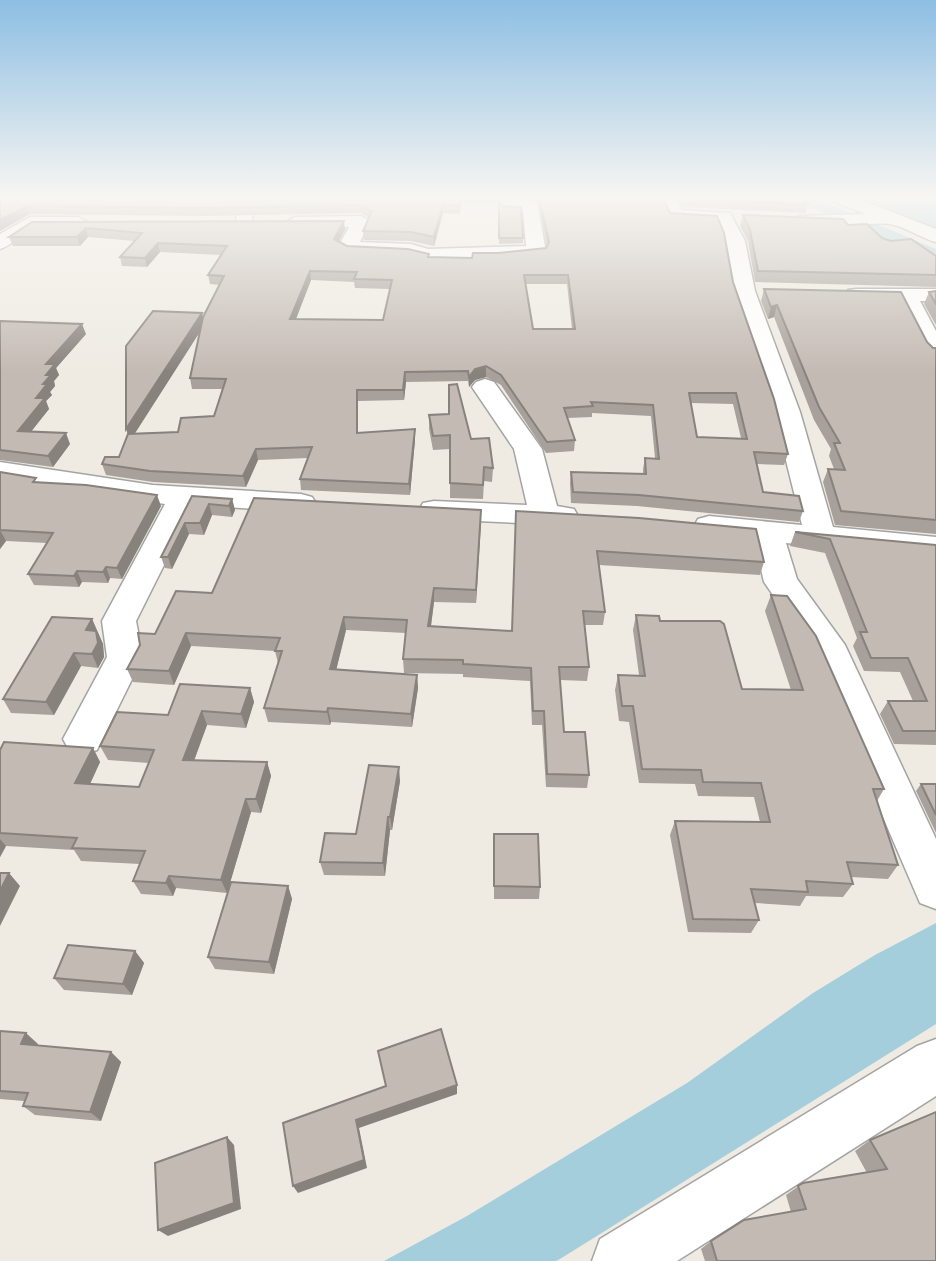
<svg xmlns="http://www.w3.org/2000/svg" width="936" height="1261" font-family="Helvetica,sans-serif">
  <rect width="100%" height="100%" fill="#efebe3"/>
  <g fill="#a4cedc">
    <path d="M 788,197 L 813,197 L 936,249 L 936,263 Z"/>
    <path d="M 850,197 L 928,197 L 936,200 L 936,232 Z"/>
    <path d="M 936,923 L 936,1024 L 560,1259 L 556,1261 L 384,1261 L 467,1216 L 687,1083 L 813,993 L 875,955 Z"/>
  </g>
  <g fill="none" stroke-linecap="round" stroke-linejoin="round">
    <defs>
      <g id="minor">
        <path d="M 238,197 L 256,197 L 251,226 L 239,226 L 236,222 Z"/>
        <path d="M 496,197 L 537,201 L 546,252 L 543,256 L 427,261 L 409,256 L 348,253 L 338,247 L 349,227 L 295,227 L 286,222 L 295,217 L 361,216 L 370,221 L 360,242 L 411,244 L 428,249 L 526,246 L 523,210 L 503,209 Z"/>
        <path d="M 659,197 L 676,197 L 682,210 L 730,213 L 745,241 L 755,291 L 800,412 L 833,527 L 936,537 L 936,557 L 786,543 L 797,579 L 845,645 L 936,839 L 936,909 L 920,903 L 811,650 L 764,582 L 754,540 L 698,533 L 694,526 L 698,519 L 709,516 L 802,525 L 774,412 L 733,291 L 725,241 L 717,222 L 669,219 Z"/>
        <path d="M 829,197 L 853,197 L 936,229 L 936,242 C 920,238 905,226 889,224 C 867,220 805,238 790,221 L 799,216 L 866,214 L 832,201 Z"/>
        <path d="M 30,217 L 78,217 L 87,222 C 75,236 49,222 33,228 C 21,233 13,245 0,249 L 0,234 Z"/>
        <path d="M 856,289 L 936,289 L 936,301 L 920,301 L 936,331 L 936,360 L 928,358 L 924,353 L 898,301 L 848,300 L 845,295 L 848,290 Z"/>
        <path d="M 485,379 L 494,382 L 542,449 L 557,506 L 574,509 L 578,516 L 574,523 L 563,525 L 434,519 L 423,517 L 419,510 L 423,503 L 434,501 L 527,505 L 514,449 L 472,387 L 476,382 Z"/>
        <path d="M 0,462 L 153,485 L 301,494 L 312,497 L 316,503 L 312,509 L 301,512 L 194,505 L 136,621 L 143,657 L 97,750 L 83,755 L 69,750 L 63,739 L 107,657 L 102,621 L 165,504 L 0,480 Z"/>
        <path d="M 936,1039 L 936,1096 L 677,1261 L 592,1261 L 600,1239 L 917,1046 Z"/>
      </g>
    </defs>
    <use href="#minor" stroke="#a4a4a4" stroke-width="3"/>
    <use href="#minor" fill="#fff" fill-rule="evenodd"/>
  </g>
  <g fill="#a8a09a" fill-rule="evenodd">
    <path d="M 0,197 L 497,197 L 496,203 L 462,203 L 460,214 L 443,213 L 434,246 L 411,241 L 364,240 L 363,231 L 369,218 L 361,213 L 204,216 L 30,214 Z"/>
    <path d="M 520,197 L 663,197 L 670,213 L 733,282 L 788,454 L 784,465 L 757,464 L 763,492 L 803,511 L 799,522 L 637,506 L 571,503 L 570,483 L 571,472 L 643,474 L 643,469 L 645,458 L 655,458 L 651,416 L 592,413 L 592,417 L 567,418 L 575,440 L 574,451 L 546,453 L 501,385 L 486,377 L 475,380 L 469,387 L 468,381 L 406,382 L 404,400 L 358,401 L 358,433 L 415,429 L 415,440 L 410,495 L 301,490 L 300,479 L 308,458 L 258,460 L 246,487 L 153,482 L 106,475 L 102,464 L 119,457 L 203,317 L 220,285 L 210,284 L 208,275 L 222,255 L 160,252 L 147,267 L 122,266 L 120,257 L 135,241 L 88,237 L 80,246 L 13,246 L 9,237 L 32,222 L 345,230 L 339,241 L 347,246 L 429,257 L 472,258 L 499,253 L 546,248 L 547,246 L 537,198 ZM 311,280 L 354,282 L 355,288 L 390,289 L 383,320 L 296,319 ZM 526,284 L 567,284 L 572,329 L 533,329 ZM 200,331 L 190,378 L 192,389 L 222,389 L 214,416 L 178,432 L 135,433 ZM 691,403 L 733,404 L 741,438 L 697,437 Z"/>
    <path d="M 677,197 L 801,197 L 808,204 L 806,213 L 684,207 Z"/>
    <path d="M 499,202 L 523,238 L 523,243 L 499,244 Z"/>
    <path d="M 743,215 L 848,225 L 882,238 L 936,256 L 936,287 L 755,282 L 748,241 L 740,226 Z"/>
    <path d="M 764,289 L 927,342 L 933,348 L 936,348 L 936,534 L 835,525 L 823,482 L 828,469 L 834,469 L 829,456 L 831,449 L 814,420 L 774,317 L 768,319 L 761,301 Z"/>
    <path d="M 936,291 L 936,325 L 924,304 L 929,292 Z"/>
    <path d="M 0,321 L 86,334 L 56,368 L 59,375 L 54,381 L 55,386 L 50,392 L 52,395 L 46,401 L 49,409 L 31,431 L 70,444 L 53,467 L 0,460 Z"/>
    <path d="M 429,416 L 471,439 L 493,468 L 492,482 L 484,481 L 483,499 L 450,498 L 450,449 L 433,450 L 429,429 Z"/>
    <path d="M 0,472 L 38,482 L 161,506 L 122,579 L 110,578 L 108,583 L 82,582 L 79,587 L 34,585 L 28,574 L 47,543 L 6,541 L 0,549 Z"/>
    <path d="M 192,496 L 232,499 L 235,510 L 232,517 L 212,515 L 204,535 L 189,534 L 172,569 L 165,568 L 161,557 Z"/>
    <path d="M 481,510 L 476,603 L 434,602 L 431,626 L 512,631 L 516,511 L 764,562 L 760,575 L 599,565 L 605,612 L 603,625 L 585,625 L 589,667 L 587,681 L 560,680 L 564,732 L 589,775 L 587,788 L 546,787 L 542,725 L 532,725 L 530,681 L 463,677 L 463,674 L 404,673 L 403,659 L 406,633 L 346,630 L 336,670 L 417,675 L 418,688 L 412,727 L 331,722 L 330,725 L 268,722 L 264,708 L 278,663 L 275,651 L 191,646 L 174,685 L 133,682 L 127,669 L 155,634 L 212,593 Z"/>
    <path d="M 795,532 L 936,545 L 936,745 L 894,744 L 880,714 L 888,701 L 913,701 L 900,672 L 864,671 L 853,646 L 857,638 L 825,553 L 790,546 Z"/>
    <path d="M 771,595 L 884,789 L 877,801 L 898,865 L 888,879 L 851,877 L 853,884 L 843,897 L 806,896 L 800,906 L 755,903 L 759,920 L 751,933 L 688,932 L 670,835 L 675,821 L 760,822 L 754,797 L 698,796 L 695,784 L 639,783 L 629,722 L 619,721 L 615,690 L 618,675 L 639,675 L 633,630 L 636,615 L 742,689 L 791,690 L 765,611 Z"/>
    <path d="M 92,619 L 103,644 L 104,657 L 98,668 L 81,666 L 54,715 L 11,713 L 3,699 Z"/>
    <path d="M 250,688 L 254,702 L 246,728 L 207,725 L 194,761 L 267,762 L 271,776 L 261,813 L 251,812 L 227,893 L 176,888 L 173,896 L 141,894 L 133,881 L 140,864 L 81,861 L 74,850 L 6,846 L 0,857 L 0,750 L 93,748 L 100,762 L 90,784 L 139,787 L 149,763 L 108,760 L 100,746 L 168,715 Z"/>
    <path d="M 400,781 L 392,830 L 390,830 L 385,876 L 324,875 L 320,862 L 356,834 Z"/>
    <path d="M 921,784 L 936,784 L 936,833 L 916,791 Z"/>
    <path d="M 494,834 L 540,887 L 539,899 L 494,899 Z"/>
    <path d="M 288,886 L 292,899 L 274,974 L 215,969 L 208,957 Z"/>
    <path d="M 135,951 L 144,963 L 132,995 L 64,990 L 54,978 Z"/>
    <path d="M 0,1031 L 38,1044 L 37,1045 L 111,1052 L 121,1062 L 101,1121 L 35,1115 L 23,1106 L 24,1101 L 0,1099 Z"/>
    <path d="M 936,1112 L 936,1261 L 705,1261 L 701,1249 L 711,1241 L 791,1212 L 786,1195 L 803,1183 L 867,1173 L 855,1151 L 870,1140 Z"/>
  </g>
  <g fill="#88827d">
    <path d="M 443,205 L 443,213 L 434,246 L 434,237 Z"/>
    <path d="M 27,206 L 30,214 L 0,231 L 0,220 Z"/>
    <path d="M 344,221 L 345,230 L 335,248 L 334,239 Z"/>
    <path d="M 86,228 L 88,237 L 80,246 L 77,237 Z"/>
    <path d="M 158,243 L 160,252 L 147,267 L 145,258 Z"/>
    <path d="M 310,271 L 311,280 L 292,329 L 290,319 Z"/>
    <path d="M 777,305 L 774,317 L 768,319 L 771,307 Z"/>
    <path d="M 202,313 L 205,324 L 130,441 L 126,429 Z"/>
    <path d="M 82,324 L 86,334 L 56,368 L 59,375 L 54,381 L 55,386 L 50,392 L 52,395 L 46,401 L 49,409 L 23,442 L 18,431 L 43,384 L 46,375 L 46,364 Z"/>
    <path d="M 486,366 L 486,377 L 475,380 L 469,387 L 469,377 L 475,369 Z"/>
    <path d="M 405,372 L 406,382 L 404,400 L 403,390 Z"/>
    <path d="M 357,390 L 358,401 L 358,443 L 357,433 Z"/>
    <path d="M 415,429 L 415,440 L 410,495 L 409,484 Z"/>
    <path d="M 66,433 L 70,444 L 53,467 L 48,456 Z"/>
    <path d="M 256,449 L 258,460 L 246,487 L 243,476 Z"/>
    <path d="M 157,495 L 161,506 L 122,579 L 117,568 Z"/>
    <path d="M 232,499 L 235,510 L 232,517 L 229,506 Z"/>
    <path d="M 209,504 L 212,515 L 204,535 L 200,523 Z"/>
    <path d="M 481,510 L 481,523 L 476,603 L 476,590 Z"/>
    <path d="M 185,523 L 189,534 L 172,569 L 168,557 Z"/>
    <path d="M 0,530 L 6,541 L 0,549 Z"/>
    <path d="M 106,567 L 110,578 L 108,583 L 103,572 Z"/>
    <path d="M 77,571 L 82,582 L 79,587 L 74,576 Z"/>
    <path d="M 434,588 L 434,602 L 429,640 L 428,626 Z"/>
    <path d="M 344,617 L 346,630 L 333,683 L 330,669 Z"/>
    <path d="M 92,619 L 103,644 L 104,657 L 98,668 L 92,654 L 86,630 Z"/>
    <path d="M 186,633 L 191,646 L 174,685 L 169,671 Z"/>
    <path d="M 74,653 L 81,666 L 54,715 L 46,702 Z"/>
    <path d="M 417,675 L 418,688 L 412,727 L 411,714 Z"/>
    <path d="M 250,688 L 254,702 L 246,728 L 241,714 Z"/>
    <path d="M 328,708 L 331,722 L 330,725 L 327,712 Z"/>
    <path d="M 202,711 L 207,725 L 189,774 L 183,760 Z"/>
    <path d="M 93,748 L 100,762 L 84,797 L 75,783 Z"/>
    <path d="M 267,762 L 271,776 L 261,813 L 256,799 Z"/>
    <path d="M 399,767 L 400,781 L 392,830 L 390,817 Z"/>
    <path d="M 246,799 L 251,812 L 227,893 L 221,880 Z"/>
    <path d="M 388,817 L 390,830 L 385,876 L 383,863 Z"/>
    <path d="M 0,839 L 6,846 L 0,857 Z"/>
    <path d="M 9,873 L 20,886 L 0,926 L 0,891 Z"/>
    <path d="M 169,876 L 176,888 L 173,896 L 166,883 Z"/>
    <path d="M 288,886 L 292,899 L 274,974 L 269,962 Z"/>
    <path d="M 135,951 L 144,963 L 132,995 L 123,984 Z"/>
    <path d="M 26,1033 L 38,1044 L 33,1054 L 21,1044 Z"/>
    <path d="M 111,1052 L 121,1062 L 101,1121 L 90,1112 Z"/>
    <path d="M 457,1085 L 457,1094 L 359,1128 L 367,1168 L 298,1193 L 293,1186 L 356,1120 Z"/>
    <path d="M 227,1137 L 234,1145 L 241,1209 L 168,1236 L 158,1230 Z"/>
  </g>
  <g fill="#c3bab3" stroke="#88827d" stroke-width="2" fill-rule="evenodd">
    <path d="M 0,197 L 461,197 L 460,205 L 443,205 L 434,237 L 411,232 L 363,231 L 372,211 L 360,205 L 202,208 L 27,206 L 0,220 Z"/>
    <path d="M 539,197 L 663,197 L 670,213 L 717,216 L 724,233 L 733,282 L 774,399 L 788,454 L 754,452 L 763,492 L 799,496 L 803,511 L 639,495 L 573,492 L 571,472 L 646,474 L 645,458 L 659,459 L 653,405 L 591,402 L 593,406 L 564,408 L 575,440 L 547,442 L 501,375 L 486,366 L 475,369 L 469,377 L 468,371 L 405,372 L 403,390 L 357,390 L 357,433 L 415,429 L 409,484 L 300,479 L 312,447 L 256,449 L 243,476 L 150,471 L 102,464 L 105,457 L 119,457 L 128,434 L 178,432 L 181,418 L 214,416 L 226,379 L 190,378 L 203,317 L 224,276 L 208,275 L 227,246 L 158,243 L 145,258 L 120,257 L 142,233 L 86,228 L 77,237 L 9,237 L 32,222 L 344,221 L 334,239 L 347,246 L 408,249 L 429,254 L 428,257 L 472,258 L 473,253 L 499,253 L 546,248 L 549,242 ZM 310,271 L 357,272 L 354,279 L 392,280 L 383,320 L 290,319 ZM 524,275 L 568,275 L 575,329 L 533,329 ZM 689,393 L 736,393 L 747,439 L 697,437 Z"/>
    <path d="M 684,197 L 801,197 L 808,204 L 685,199 Z"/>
    <path d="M 499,202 L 503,206 L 521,207 L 523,238 L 499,238 Z"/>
    <path d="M 743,215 L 843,219 L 848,225 L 867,224 L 882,238 L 891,241 L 911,239 L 936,256 L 936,275 L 758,271 L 750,230 Z"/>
    <path d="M 764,289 L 901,292 L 927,342 L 933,348 L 936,348 L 936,520 L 841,511 L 828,469 L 845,470 L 834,443 L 840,443 L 819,407 L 777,305 L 771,307 Z"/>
    <path d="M 936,291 L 936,304 L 929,292 Z"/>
    <path d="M 153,311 L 202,313 L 126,429 L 126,346 Z"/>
    <path d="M 0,321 L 82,324 L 46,364 L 55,364 L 46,375 L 51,375 L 43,384 L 47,384 L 36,398 L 45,398 L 18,431 L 66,433 L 48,456 L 0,450 Z"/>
    <path d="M 457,384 L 471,439 L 489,438 L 493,468 L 484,467 L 483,485 L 450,483 L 450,435 L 433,436 L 429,415 L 449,414 L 449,385 Z"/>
    <path d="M 0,472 L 36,478 L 33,482 L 86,485 L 157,495 L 117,568 L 106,567 L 103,572 L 77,571 L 74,576 L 28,574 L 53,533 L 0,530 Z"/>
    <path d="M 192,496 L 232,499 L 229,506 L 209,504 L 200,523 L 185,523 L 168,557 L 161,557 Z"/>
    <path d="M 254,498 L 481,510 L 476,590 L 434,588 L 428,626 L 512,631 L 516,511 L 639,518 L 756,529 L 764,562 L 597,551 L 605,612 L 583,611 L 589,667 L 559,667 L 564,732 L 585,732 L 589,775 L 547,774 L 544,711 L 533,711 L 531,668 L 463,664 L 463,660 L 403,659 L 407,620 L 344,617 L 330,669 L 417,675 L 411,714 L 328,708 L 327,712 L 264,708 L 282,651 L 275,651 L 280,638 L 186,633 L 169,671 L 127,669 L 140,645 L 138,633 L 155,634 L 176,591 L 212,593 Z"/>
    <path d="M 795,532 L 936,545 L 936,731 L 903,731 L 888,701 L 927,701 L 908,658 L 871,658 L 860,632 L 867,632 L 830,539 Z"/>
    <path d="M 771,595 L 787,596 L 816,636 L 884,789 L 873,789 L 898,865 L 847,862 L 853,884 L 806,881 L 808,892 L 751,889 L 759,920 L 693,919 L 675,821 L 770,822 L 761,783 L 703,782 L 701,770 L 642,769 L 633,706 L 622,706 L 618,675 L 645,676 L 636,615 L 659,616 L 660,621 L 720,621 L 724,624 L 742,689 L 803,690 Z"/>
    <path d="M 52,617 L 92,619 L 86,630 L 96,631 L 98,643 L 92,654 L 74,653 L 46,702 L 3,699 Z"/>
    <path d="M 180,684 L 250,688 L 241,714 L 202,711 L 183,760 L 267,762 L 256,799 L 246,799 L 221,880 L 169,876 L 166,883 L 133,881 L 145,851 L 72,848 L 77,838 L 0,833 L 0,750 L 4,742 L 93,748 L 75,783 L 139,787 L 154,750 L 100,746 L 117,712 L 168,715 Z"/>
    <path d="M 369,765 L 399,767 L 390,817 L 388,817 L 383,863 L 320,862 L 325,833 L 356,834 Z"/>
    <path d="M 921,784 L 936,784 L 936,815 Z"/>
    <path d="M 494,834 L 538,834 L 540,887 L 494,886 Z"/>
    <path d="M 0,873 L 9,873 L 0,891 Z"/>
    <path d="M 231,882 L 288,886 L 269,962 L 208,957 Z"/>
    <path d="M 68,945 L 135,951 L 123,984 L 54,978 Z"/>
    <path d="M 441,1029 L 457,1085 L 356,1120 L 364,1160 L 293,1186 L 283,1123 L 386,1086 L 378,1051 Z"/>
    <path d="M 0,1031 L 26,1033 L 21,1044 L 111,1052 L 90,1112 L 23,1106 L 28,1093 L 0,1091 Z"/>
    <path d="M 936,1112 L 936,1261 L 717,1261 L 711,1241 L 744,1220 L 806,1209 L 798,1186 L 803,1183 L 887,1169 L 870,1140 Z"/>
    <path d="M 227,1137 L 234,1203 L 158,1230 L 155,1163 Z"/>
  </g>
  <linearGradient id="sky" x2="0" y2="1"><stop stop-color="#8dbee3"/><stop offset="0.53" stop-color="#f8f6f2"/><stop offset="1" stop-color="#f8f6f2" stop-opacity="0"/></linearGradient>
  <rect width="936" height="373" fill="url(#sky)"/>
</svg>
